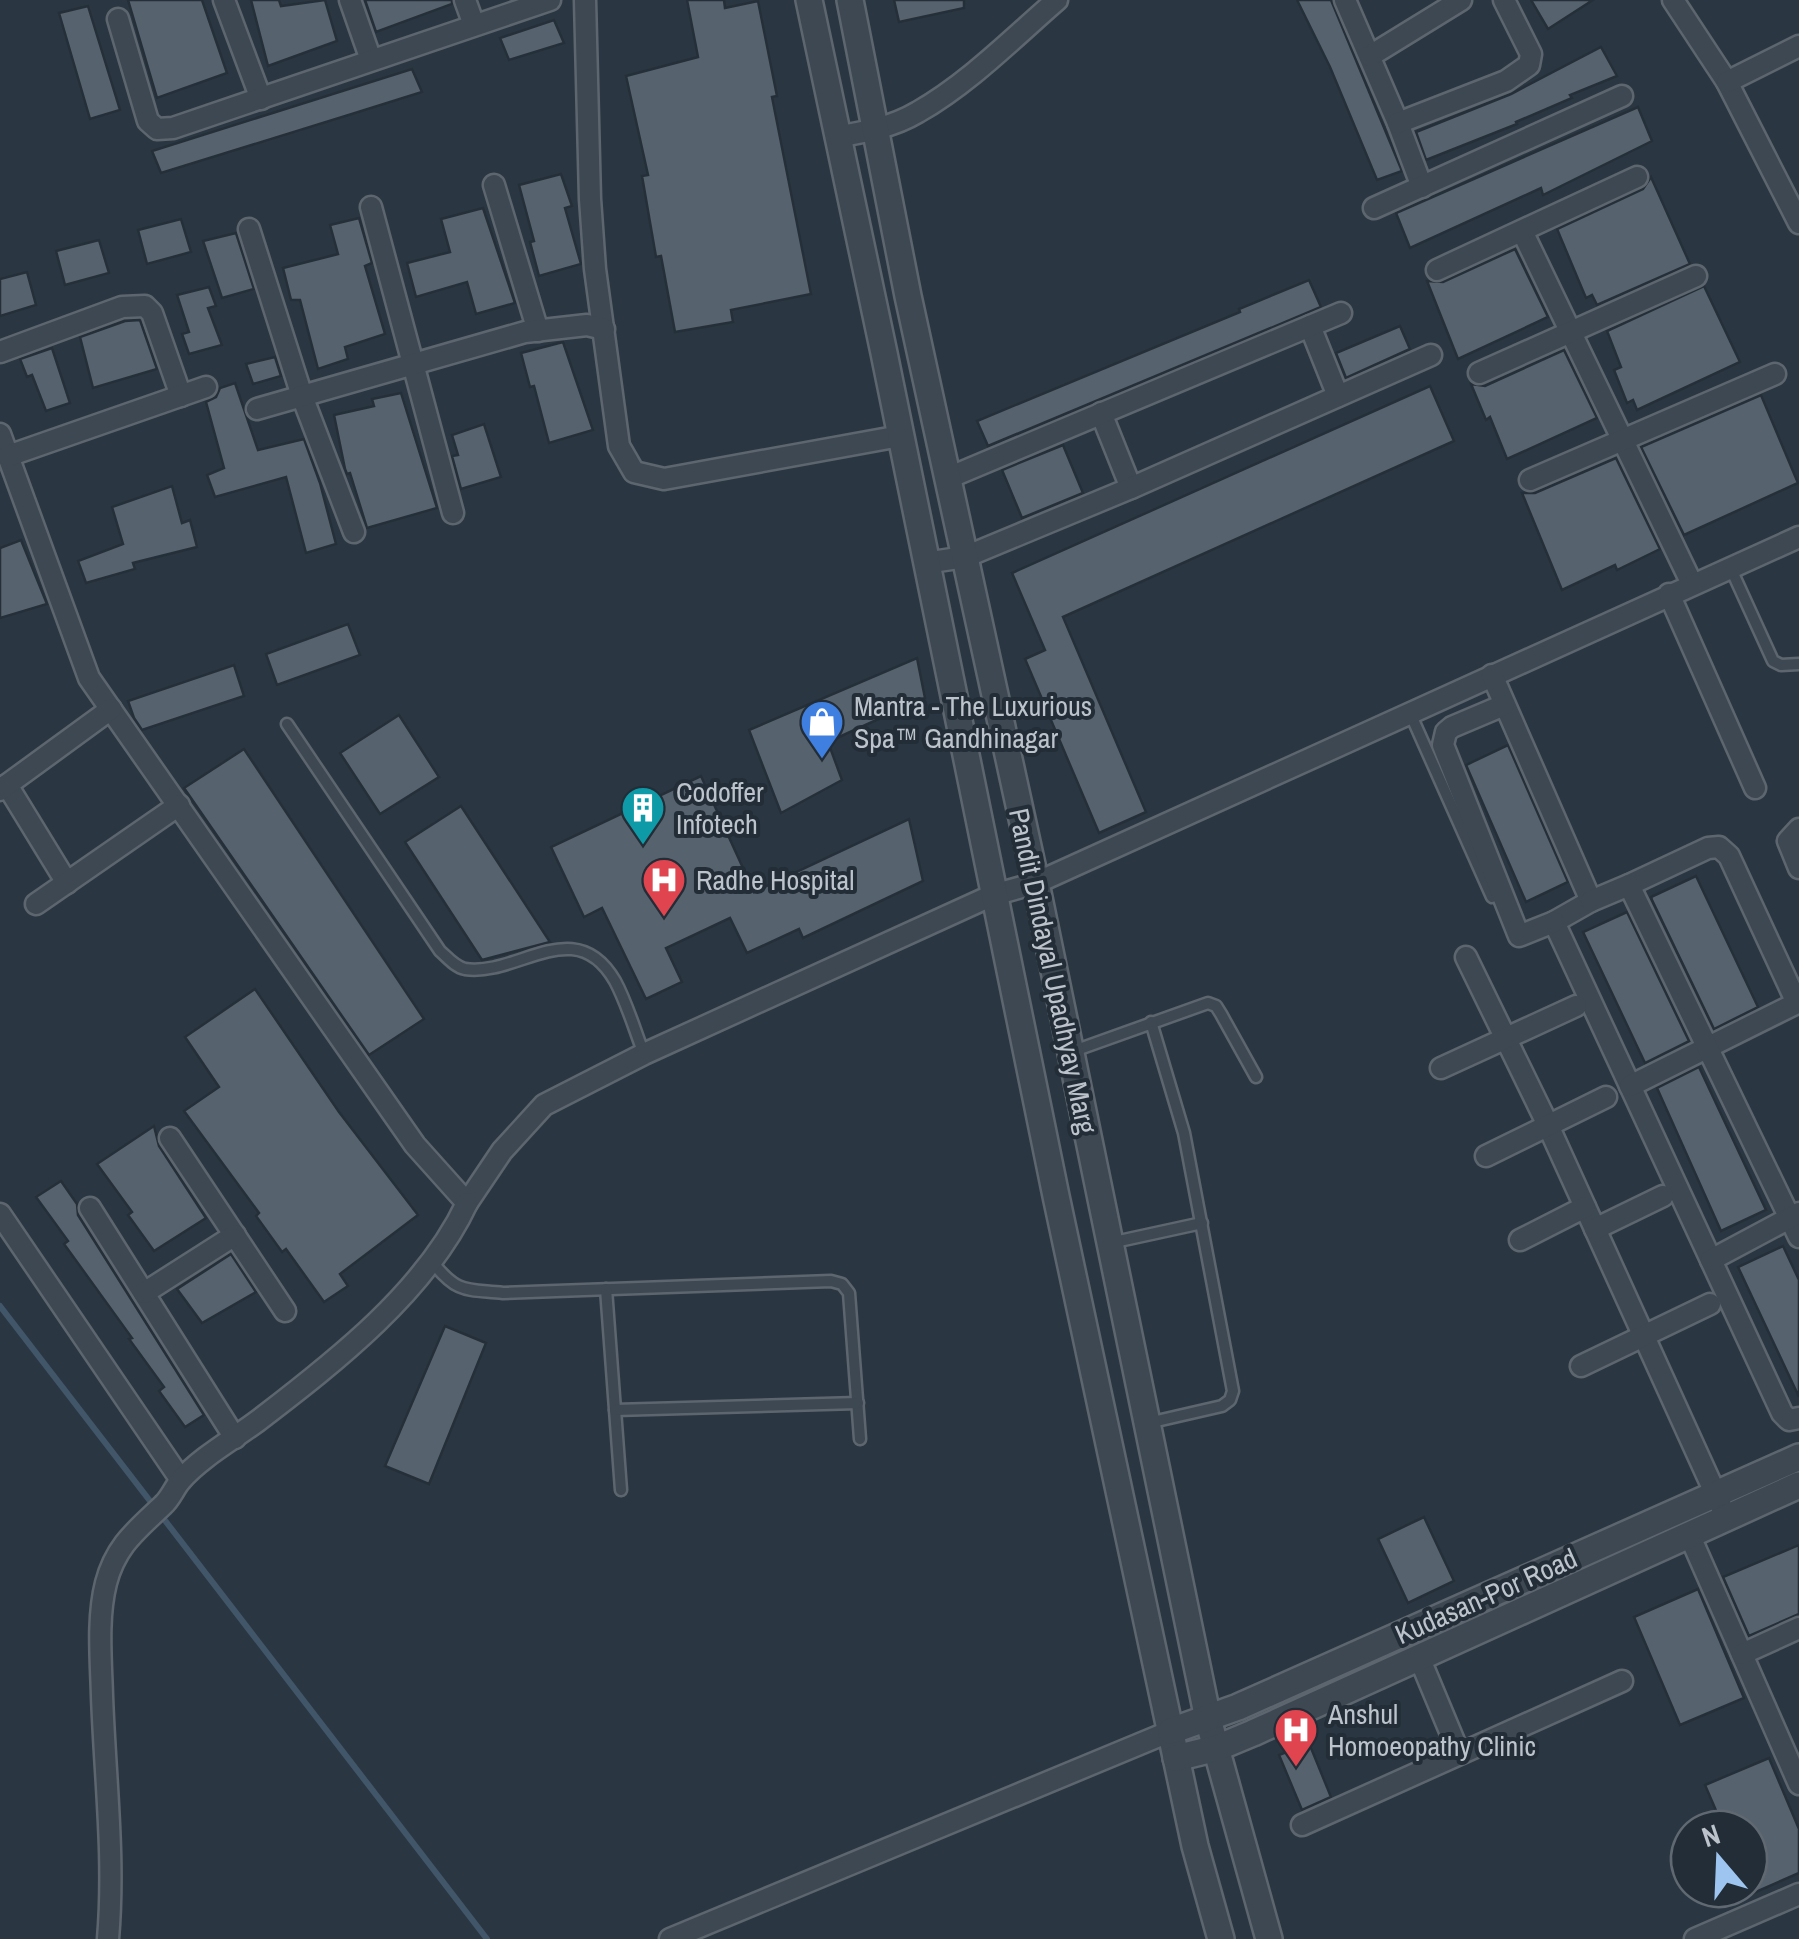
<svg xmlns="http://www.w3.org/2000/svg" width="1799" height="1939" font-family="'Archivo Narrow',sans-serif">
  <rect width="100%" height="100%" fill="#2a3742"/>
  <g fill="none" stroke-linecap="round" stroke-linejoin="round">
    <path stroke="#425669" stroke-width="6" d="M 0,1306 L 487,1939"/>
  </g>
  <g fill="#56626e" stroke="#252f39" stroke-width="2.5">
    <path d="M 128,0 L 202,0 L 227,73 L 157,98 Z"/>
    <path d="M 251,0 L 279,0 L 281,6 L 325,0 L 337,41 L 268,66 Z"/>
    <path d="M 365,0 L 452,0 L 452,4 L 376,32 Z"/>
    <path d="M 687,0 L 724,0 L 725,8 L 758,1 L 777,96 L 772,97 L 811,294 L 731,310 L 733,322 L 675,332 L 661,256 L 656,257 L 642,176 L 648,175 L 626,76 L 698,57 Z"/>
    <path d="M 894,0 L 964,0 L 964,8 L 899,22 Z"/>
    <path d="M 1297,0 L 1331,0 L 1402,171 L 1377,180 L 1330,67 Z"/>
    <path d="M 1531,0 L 1593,0 L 1548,29 Z"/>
    <path d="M 88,6 L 120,110 L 90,119 L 59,13 Z"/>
    <path d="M 554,20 L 564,43 L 509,60 L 500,38 Z"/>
    <path d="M 1601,47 L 1617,76 L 1570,95 L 1572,98 L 1516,122 L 1517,124 L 1426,160 L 1416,132 L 1511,94 Z"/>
    <path d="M 412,69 L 422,92 L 355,113 L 161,173 L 152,151 Z"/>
    <path d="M 1638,107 L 1652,141 L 1543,195 L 1541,188 L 1410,248 L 1396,213 Z"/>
    <path d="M 561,174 L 572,206 L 565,208 L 581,264 L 539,276 L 530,242 L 534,241 L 519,185 Z"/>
    <path d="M 1651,177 L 1690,264 L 1597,305 L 1592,295 L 1586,298 L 1557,229 L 1643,189 Z"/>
    <path d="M 483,208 L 515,303 L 476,314 L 467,282 L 416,297 L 407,263 L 450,252 L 441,219 Z"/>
    <path d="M 359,218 L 372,263 L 365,266 L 385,334 L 345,347 L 348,359 L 318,369 L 300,300 L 291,300 L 283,268 L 338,254 L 330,225 Z"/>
    <path d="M 181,219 L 191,252 L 147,264 L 138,230 Z"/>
    <path d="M 236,233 L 254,289 L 222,298 L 203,241 Z"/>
    <path d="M 99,240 L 109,273 L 65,285 L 56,251 Z"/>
    <path d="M 1515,249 L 1548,317 L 1458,359 L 1427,281 L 1443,282 Z"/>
    <path d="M 27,272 L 36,305 L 0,316 L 0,279 Z"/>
    <path d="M 1309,280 L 1321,307 L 988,446 L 977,421 L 1240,312 L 1239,309 Z"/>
    <path d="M 1704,286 L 1740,362 L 1637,410 L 1633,400 L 1627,403 L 1614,370 L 1621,367 L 1607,331 Z"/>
    <path d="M 209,287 L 216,306 L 208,308 L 222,345 L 189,354 L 182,334 L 189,332 L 177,295 Z"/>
    <path d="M 140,320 L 157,369 L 93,388 L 80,337 L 125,321 Z"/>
    <path d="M 1400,326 L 1410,349 L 1346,378 L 1336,353 Z"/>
    <path d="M 563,342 L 593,430 L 549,443 L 534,386 L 530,387 L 521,353 Z"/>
    <path d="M 52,348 L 70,403 L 46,411 L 32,375 L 27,377 L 20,359 Z"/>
    <path d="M 1564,350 L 1597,418 L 1507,459 L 1490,417 L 1486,420 L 1471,384 L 1485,386 Z"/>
    <path d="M 275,357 L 281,376 L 253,384 L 246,364 Z"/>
    <path d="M 235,383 L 258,450 L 304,439 L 320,483 L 336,544 L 306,553 L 286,477 L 215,497 L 207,475 L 224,468 L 206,402 L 216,397 L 220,388 Z"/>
    <path d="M 1430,386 L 1454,441 L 1063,617 L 1146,812 L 1099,833 L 1025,659 L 1045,650 L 1012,573 Z"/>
    <path d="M 401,393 L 437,508 L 367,528 L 350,473 L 347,474 L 345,469 L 334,415 L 374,406 L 372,399 Z"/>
    <path d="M 1761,395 L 1798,483 L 1684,535 L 1641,447 Z"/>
    <path d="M 484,424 L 501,477 L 461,489 L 452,456 L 458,455 L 452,435 Z"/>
    <path d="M 1063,445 L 1083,493 L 1022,518 L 1002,470 Z"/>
    <path d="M 1616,458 L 1660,549 L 1617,570 L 1615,565 L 1562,590 L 1522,493 L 1535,493 Z"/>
    <path d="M 172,486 L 182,523 L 190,520 L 197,547 L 133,563 L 135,569 L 86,583 L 78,561 L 123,544 L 112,507 Z"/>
    <path d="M 21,540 L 47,604 L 0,618 L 0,548 Z"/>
    <path d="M 348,624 L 360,655 L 277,685 L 266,654 Z"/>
    <path d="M 917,658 L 925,698 L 828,742 L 842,780 L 781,813 L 749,730 Z"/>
    <path d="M 234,665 L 244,696 L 142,730 L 134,718 L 128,701 Z"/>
    <path d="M 399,715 L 439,777 L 380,814 L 340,753 Z"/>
    <path d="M 1508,745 L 1568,882 L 1526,902 L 1466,765 Z"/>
    <path d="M 244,749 L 424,1019 L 369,1055 L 184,788 Z"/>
    <path d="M 701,776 L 754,892 L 909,819 L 923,881 L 803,938 L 799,929 L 747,953 L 730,918 L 666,948 L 682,982 L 646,999 L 602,908 L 584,917 L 551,847 Z"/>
    <path d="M 461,806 L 550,942 L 482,960 L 405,842 Z"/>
    <path d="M 1696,876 L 1758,1007 L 1714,1029 L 1652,900 L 1651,897 Z"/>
    <path d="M 1627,912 L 1689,1041 L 1645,1063 L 1583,932 Z"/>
    <path d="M 255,989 L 339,1112 L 418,1215 L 340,1274 L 348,1286 L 324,1302 L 286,1249 L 282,1252 L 256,1216 L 259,1213 L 184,1111 L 219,1087 L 185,1037 Z"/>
    <path d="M 1699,1067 L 1766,1210 L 1721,1231 L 1657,1088 Z"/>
    <path d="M 154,1126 L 159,1146 L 206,1218 L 154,1251 L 128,1215 L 132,1212 L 97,1164 Z"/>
    <path d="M 61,1181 L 77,1204 L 78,1215 L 204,1415 L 185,1427 L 159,1391 L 164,1387 L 129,1339 L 132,1338 L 64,1244 L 68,1241 L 36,1197 Z"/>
    <path d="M 1783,1246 L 1799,1280 L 1799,1397 L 1738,1267 Z"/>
    <path d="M 231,1254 L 256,1292 L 202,1323 L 177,1289 Z"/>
    <path d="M 445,1326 L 486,1343 L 429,1484 L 385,1466 Z"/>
    <path d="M 1424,1517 L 1454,1581 L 1408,1603 L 1378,1539 Z"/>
    <path d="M 1799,1545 L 1799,1614 L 1749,1636 L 1723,1577 Z"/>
    <path d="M 1698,1589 L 1744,1698 L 1680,1725 L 1634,1617 Z"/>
    <path d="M 1309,1743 L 1331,1797 L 1302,1810 L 1279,1755 Z"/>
    <path d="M 1769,1758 L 1799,1829 L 1799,1873 L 1749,1895 L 1749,1829 L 1724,1829 L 1705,1785 Z"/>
  </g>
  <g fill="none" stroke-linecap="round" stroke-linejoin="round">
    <defs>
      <g id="service">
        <path d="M 1731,569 L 1773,661 L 1781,665 L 1799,664"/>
        <path d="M 1410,713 L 1492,897"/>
        <path d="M 287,724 L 440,951 C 447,957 455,967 465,969 C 518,977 575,912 615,981 C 627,1003 635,1031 644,1054"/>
        <path d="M 1071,1052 L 1208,1003 L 1216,1006 L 1221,1014 L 1256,1077"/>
        <path d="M 1110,1243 L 1202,1223"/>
        <path d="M 433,1263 C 458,1294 466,1289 503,1293 L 831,1281 L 842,1284 L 849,1293 L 860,1439"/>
        <path d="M 606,1289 L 621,1490"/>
        <path d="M 615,1410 L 858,1403"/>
        <path d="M 1148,1423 L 1222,1406 L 1230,1400 L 1233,1391 L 1184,1133 L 1151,1022"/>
      </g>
      <g id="minor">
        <path d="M 224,0 L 261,99"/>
        <path d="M 350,0 L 371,60"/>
        <path d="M 465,0 L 474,25"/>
        <path d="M 585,0 L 590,199 L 595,269 L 619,446 L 634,472 L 664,479 L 900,436"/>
        <path d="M 1345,0 L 1398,123 L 1422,187"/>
        <path d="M 1673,0 L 1727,82 L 1799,223"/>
        <path d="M 118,19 L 148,121 L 157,129 L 173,128 L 550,0"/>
        <path d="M 1370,56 L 1461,0"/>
        <path d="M 1727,82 L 1799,46"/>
        <path d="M 1398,123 L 1506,81 L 1529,65 L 1531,54 L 1504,0"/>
        <path d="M 836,137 C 865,132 893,127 918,112 C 969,83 1013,38 1057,0"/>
        <path d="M 494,185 L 538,331"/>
        <path d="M 371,207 L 453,513"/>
        <path d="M 1374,208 L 1622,96"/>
        <path d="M 249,229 L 302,396 L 354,532"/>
        <path d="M 1522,231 L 1692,584"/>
        <path d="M 1437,270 L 1637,177"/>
        <path d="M 1310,326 L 1338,396"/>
        <path d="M 0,352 L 122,307 L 145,306 L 152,313 L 181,396"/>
        <path d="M 1479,373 L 1696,276"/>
        <path d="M 257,409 L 525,332 L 587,325 L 604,329"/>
        <path d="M 1101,413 L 1131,488"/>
        <path d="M 0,434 L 89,678 L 415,1145 L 467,1203 L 502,1151 L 544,1105 L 644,1054 L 993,895 L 1036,883 L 1799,537"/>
        <path d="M 8,456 L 206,387"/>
        <path d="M 948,478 L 1341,313"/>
        <path d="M 1530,480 L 1775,374"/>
        <path d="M 925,563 L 965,557 L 1131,488 L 1431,355"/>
        <path d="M 1669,594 L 1755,788"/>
        <path d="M 1492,675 L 1591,901 L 1554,922 L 1782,1413 L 1789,1420 L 1799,1418"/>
        <path d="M 1504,705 L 1452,727 L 1446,732 L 1443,745 L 1519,936 L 1554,922"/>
        <path d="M 7,785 L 67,883"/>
        <path d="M 0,790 L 111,709"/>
        <path d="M 1799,829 L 1788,841 L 1799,868"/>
        <path d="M 1629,885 L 1708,848 L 1719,847 L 1729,856 L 1797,1003 L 1630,1086"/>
        <path d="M 1591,901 L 1629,885 L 1799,1237"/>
        <path d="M 36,904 L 179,805"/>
        <path d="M 1466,957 L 1546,1121 L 1722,1508"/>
        <path d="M 1441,1068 L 1576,1006"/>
        <path d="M 170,1138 L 285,1311"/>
        <path d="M 1486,1156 L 1606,1097"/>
        <path d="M 90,1208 L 235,1438"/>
        <path d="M 0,1214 L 181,1480"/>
        <path d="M 1595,1229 L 1663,1196"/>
        <path d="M 1520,1240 L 1585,1207"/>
        <path d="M 1711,1260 L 1799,1213"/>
        <path d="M 144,1293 L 235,1235"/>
        <path d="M 1581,1366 L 1710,1304"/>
        <path d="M 1689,1534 L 1799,1784"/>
        <path d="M 1742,1654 L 1799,1628"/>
        <path d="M 1419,1657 L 1459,1753"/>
        <path d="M 1302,1825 L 1622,1681"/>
        <path d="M 108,1939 C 115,1858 105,1778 102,1696 C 101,1660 97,1618 106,1583 C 116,1545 137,1530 163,1505 C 171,1498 174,1488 181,1480 C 201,1457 234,1439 259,1420 C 335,1362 426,1291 467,1203"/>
        <path d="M 670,1939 L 1171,1731"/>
        <path d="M 1695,1939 L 1799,1894"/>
      </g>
      <g id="tertiary">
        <path d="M 809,0 L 884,353 L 1056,1196 L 1195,1846 L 1221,1939"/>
        <path d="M 850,0 L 908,296 L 1036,883 L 1208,1719 L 1269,1939"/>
        <path d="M 1171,1731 L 1238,1707 L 1799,1457"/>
        <path d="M 1176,1758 L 1217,1748 L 1253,1733 L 1799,1485"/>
      </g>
    </defs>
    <use href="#service" stroke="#5d666f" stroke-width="15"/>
    <use href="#minor" stroke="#5d666f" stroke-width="25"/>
    <use href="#tertiary" stroke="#5d666f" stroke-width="30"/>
    <use href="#service" stroke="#3e4852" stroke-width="10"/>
    <use href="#minor" stroke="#3e4852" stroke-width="20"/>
    <use href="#tertiary" stroke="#3e4852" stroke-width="25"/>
  </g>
  <defs>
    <symbol id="shop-pin" viewBox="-11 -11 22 30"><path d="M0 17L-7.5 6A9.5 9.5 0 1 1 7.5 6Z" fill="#3f7fe0" stroke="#232d37"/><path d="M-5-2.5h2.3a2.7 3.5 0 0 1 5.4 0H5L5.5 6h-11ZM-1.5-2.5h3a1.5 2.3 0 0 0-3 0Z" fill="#fff"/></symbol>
    <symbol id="building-pin" viewBox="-11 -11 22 30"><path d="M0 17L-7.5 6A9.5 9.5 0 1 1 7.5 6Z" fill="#0f9aa8" stroke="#232d37"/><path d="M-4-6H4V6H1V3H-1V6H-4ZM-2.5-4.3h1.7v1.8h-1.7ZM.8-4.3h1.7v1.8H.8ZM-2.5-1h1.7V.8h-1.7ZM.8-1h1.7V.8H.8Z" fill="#fff"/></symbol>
    <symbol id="hospital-pin" viewBox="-11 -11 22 30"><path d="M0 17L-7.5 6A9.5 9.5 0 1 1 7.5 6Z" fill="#e0444e" stroke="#232d37"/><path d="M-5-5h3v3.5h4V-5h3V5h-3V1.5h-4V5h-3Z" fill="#fff"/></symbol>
  </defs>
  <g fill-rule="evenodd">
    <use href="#shop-pin" x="797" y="697" width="50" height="68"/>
    <use href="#building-pin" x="618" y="783" width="50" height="68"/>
    <use href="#hospital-pin" x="639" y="855" width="50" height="68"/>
    <use href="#hospital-pin" x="1271" y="1705" width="50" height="68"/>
  </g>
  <g text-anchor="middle" stroke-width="8" stroke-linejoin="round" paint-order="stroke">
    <g font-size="28" fill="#bcc3cb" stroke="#232d37" text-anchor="start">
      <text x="854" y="716">Mantra - The Luxurious<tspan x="854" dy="32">Spa™ Gandhinagar</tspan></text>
      <text x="676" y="802">Codoffer<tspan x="676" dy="32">Infotech</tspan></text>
      <text x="696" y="890">Radhe Hospital</text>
      <text x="1328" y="1724">Anshul<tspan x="1328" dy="32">Homoeopathy Clinic</tspan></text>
    </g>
    <g font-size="28" fill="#bcc3cb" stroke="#232d37">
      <text transform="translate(1053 971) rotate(78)" y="10">Pandit Dindayal Upadhyay Marg</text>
      <text transform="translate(1486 1596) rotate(-24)" y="10">Kudasan-Por Road</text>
    </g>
  </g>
  <g transform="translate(1719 1859) rotate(341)"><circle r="48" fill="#232d37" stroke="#606972" stroke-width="2.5"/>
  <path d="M0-8L18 38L0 25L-18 38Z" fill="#9dc5f0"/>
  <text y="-15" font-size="28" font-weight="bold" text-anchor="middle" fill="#bcc3cb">N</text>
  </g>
</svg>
